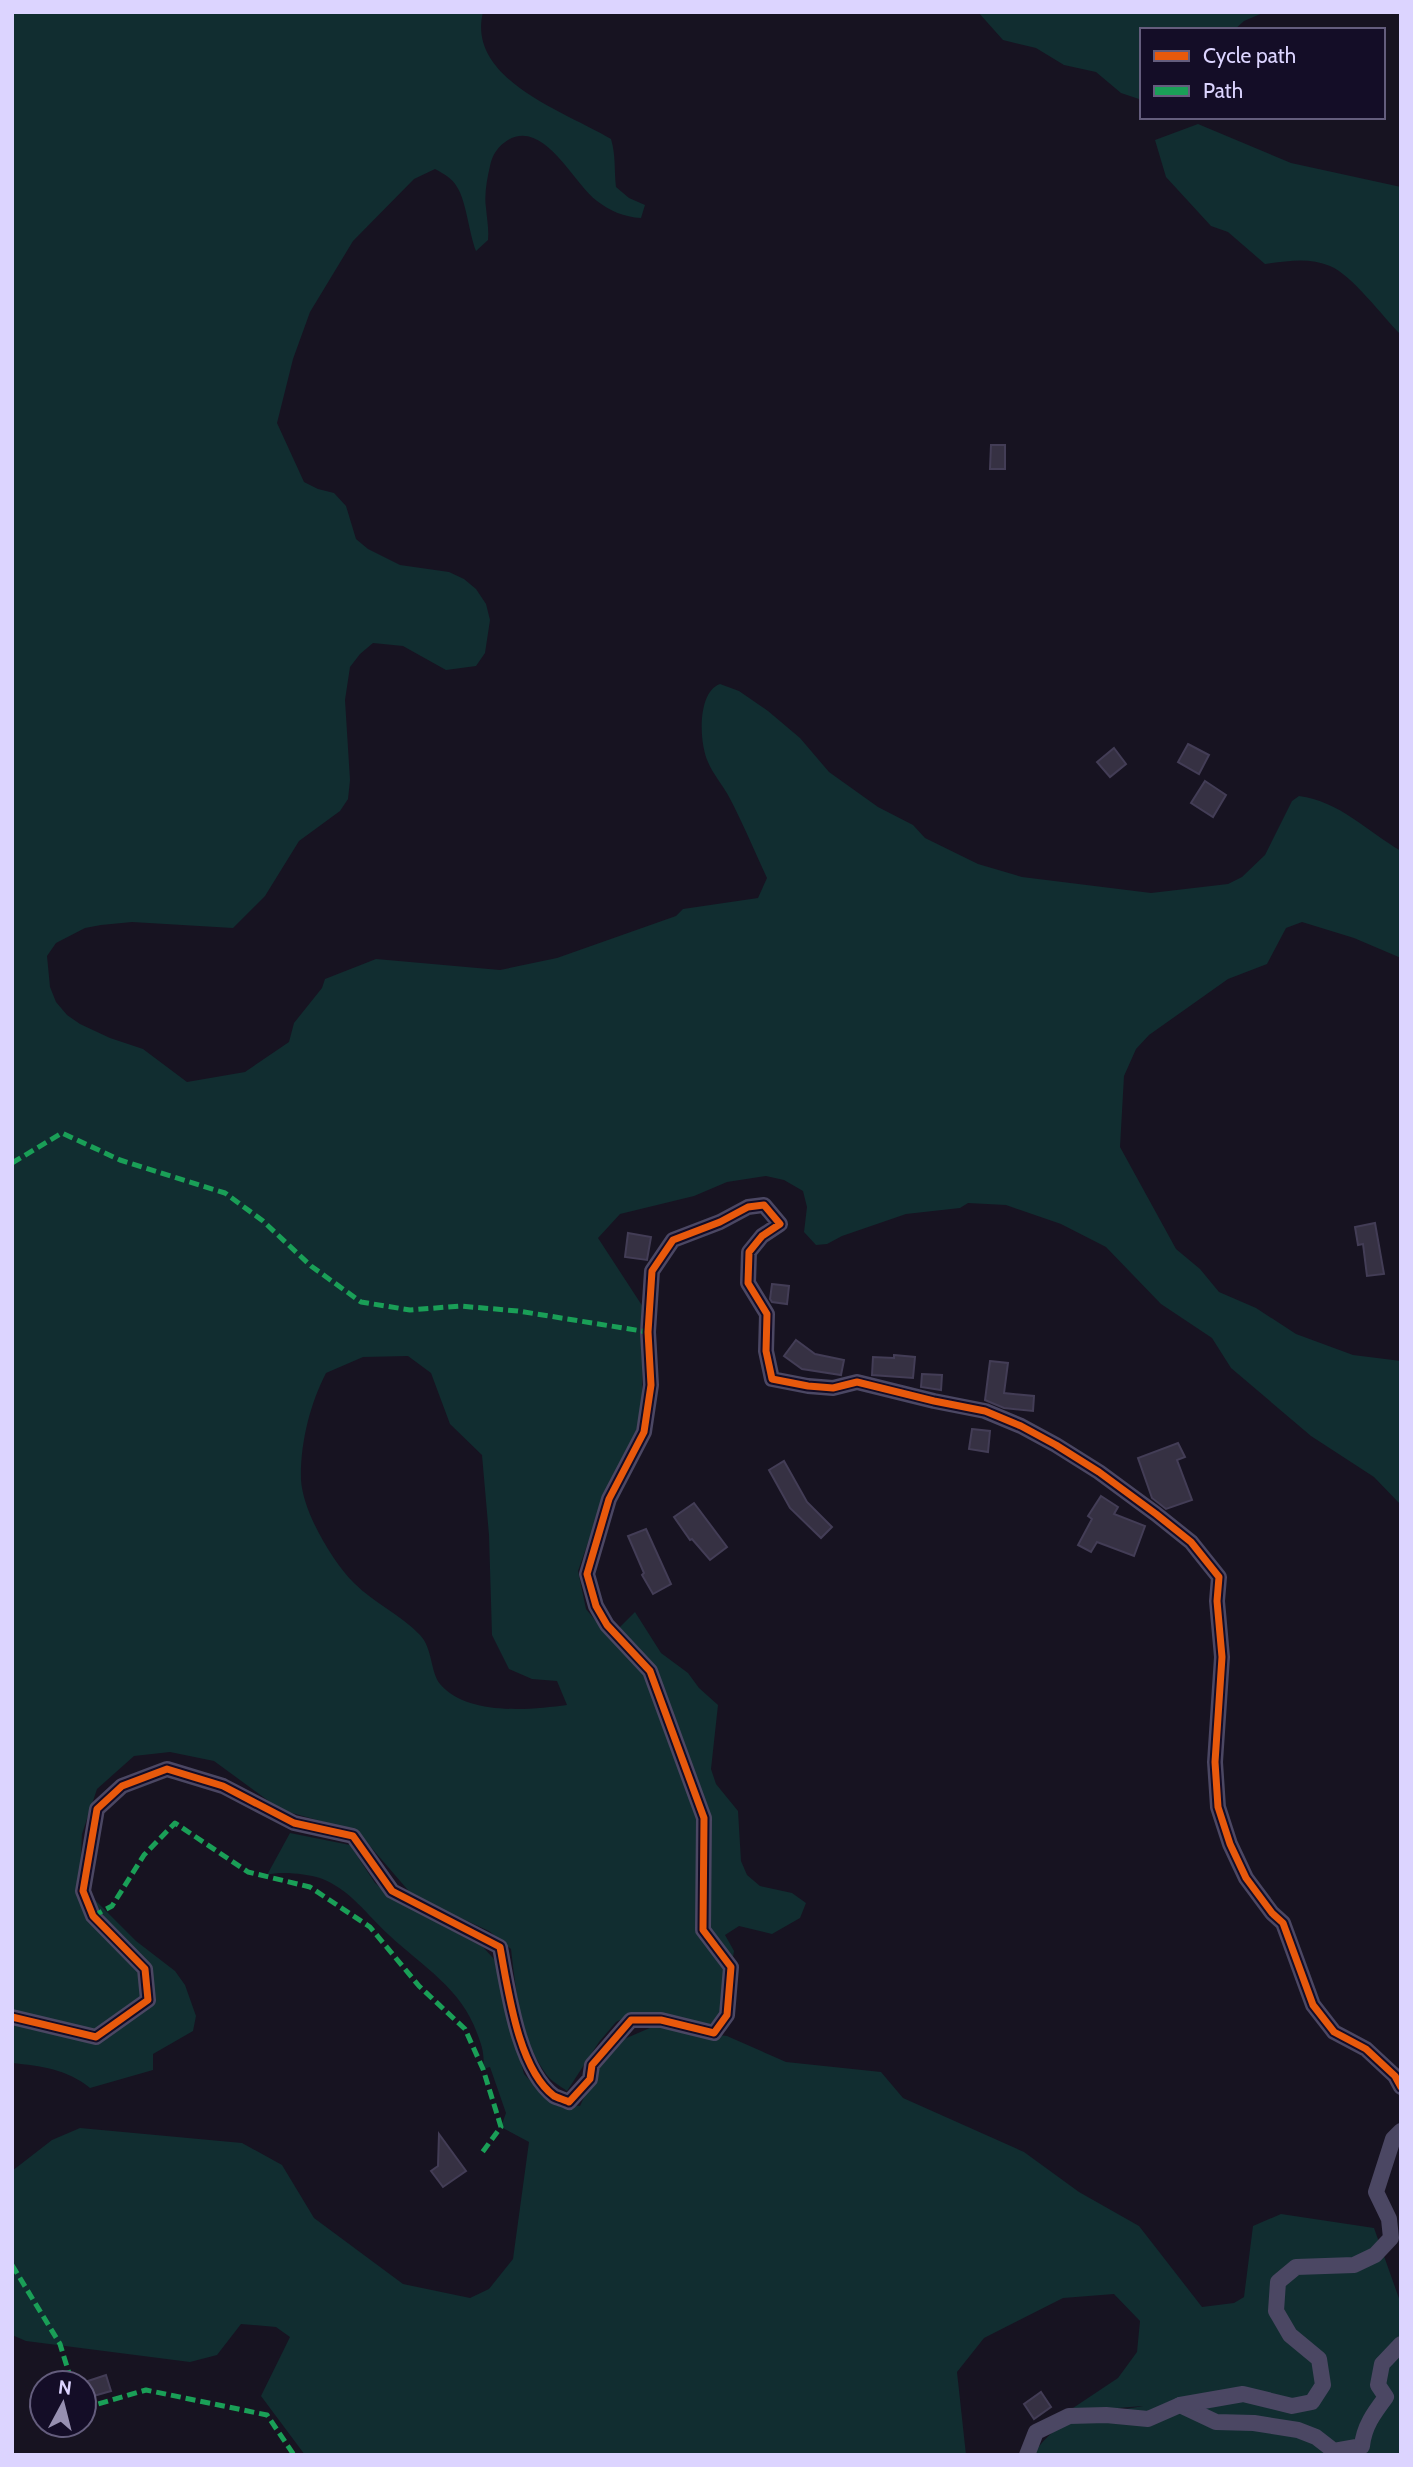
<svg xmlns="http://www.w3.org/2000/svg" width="1413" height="2467" font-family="Cabin,sans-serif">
  <rect width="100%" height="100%" fill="#171321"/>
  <g fill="#112d30" fill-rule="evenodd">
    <path d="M 12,12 L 483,12 C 466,80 566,112 611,139 C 616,156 614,169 616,187 L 629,198 L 645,205 L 641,218 C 624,217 610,211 597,201 C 573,183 544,119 508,140 C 498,146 492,155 490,166 C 487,179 484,195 486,208 C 487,220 489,228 488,240 L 476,251 C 469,233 466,200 457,187 C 452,178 444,174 435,169 L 414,179 L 353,241 L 310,312 L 293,359 L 277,423 L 304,482 L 318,489 L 334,493 L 346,506 L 356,539 L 368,549 L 400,565 L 449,572 L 464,579 L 476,589 L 486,604 L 490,620 L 485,653 L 476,666 L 446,670 L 403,646 L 373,643 L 360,654 L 350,667 L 345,700 L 350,780 L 348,799 L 340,811 L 299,841 L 265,896 L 233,928 L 132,922 L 101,925 L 85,928 L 56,943 L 47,956 L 50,987 L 56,1002 L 67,1015 L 80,1024 L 110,1038 L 143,1049 L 187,1082 L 245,1072 L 289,1042 L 294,1023 L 322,988 L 325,979 L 376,959 L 500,970 L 557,958 L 676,916 L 683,909 L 758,898 L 767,878 C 754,850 742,821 728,795 C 722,784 713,774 708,762 C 699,743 697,692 720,684 L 739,691 L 768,711 L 800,738 L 829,772 L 878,807 L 913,825 L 925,838 L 978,864 L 1022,877 L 1151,893 L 1228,884 L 1242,877 L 1265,855 L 1292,801 L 1299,796 C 1339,801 1367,831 1401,851 L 1401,958 L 1354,938 L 1302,922 L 1286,928 L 1267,964 L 1228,979 L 1149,1035 L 1136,1049 L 1124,1076 L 1120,1147 L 1176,1249 L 1200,1269 L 1219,1292 L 1256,1308 L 1296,1334 L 1353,1355 L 1401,1361 L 1401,1505 L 1374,1477 L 1311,1436 L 1231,1368 L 1212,1338 L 1161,1304 L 1106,1247 L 1061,1224 L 1006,1205 L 968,1203 L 960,1208 L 906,1214 L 842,1236 L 827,1244 L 816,1245 L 804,1232 L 807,1207 L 803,1191 L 784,1180 L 766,1176 L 727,1182 L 694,1196 L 620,1214 L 598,1238 L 643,1307 L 642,1403 L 633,1448 L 610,1480 L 578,1571 L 586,1609 L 612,1641 L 617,1630 L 635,1612 L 661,1653 L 688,1673 L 699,1688 L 718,1705 L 711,1769 L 716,1784 L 738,1811 L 741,1861 L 747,1875 L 760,1886 L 792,1893 L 806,1903 L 800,1918 L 772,1934 L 739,1926 L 725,1935 L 734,1951 L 732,1963 L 719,2014 L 708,2027 L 631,2014 L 616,2022 L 599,2042 L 567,2091 C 560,2086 551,2081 546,2074 C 520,2038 516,1991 511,1949 L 489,1931 L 413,1896 L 357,1831 L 281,1810 L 214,1761 L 170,1752 L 134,1756 L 97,1789 L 82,1834 L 80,1872 L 95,1900 L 136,1941 L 175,1971 L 185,1985 L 196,2016 L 193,2031 L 153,2054 L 153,2070 L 90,2088 C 67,2069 41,2066 12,2063 ZM 408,1356 L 431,1373 L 450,1424 L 482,1455 L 489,1535 L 492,1635 L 509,1669 L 532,1679 L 557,1681 L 567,1705 C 530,1710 467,1716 440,1684 C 430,1671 433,1649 420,1635 C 401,1615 374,1603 354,1583 C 332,1561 303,1512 301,1480 C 300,1444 310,1404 326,1373 L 363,1357 Z"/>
    <path d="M 978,12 L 1265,12 L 1244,21 L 1234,30 L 1142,30 L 1142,100 L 1121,93 L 1096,72 L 1064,65 L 1036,48 L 1003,40 Z"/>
    <path d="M 1198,124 L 1291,163 L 1401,187 L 1401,335 C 1383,317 1352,275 1330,266 C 1309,257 1287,261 1265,264 L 1228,232 L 1211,226 L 1166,177 L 1155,140 Z"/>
    <path d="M 290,1833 L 350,1845 L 375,1883 L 394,1900 L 483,1947 L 494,1959 L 524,2074 L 550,2102 L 580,2106 L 600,2063 L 622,2040 L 652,2027 L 727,2036 L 786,2062 L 881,2072 L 903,2098 L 1024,2152 L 1079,2192 L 1139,2226 L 1202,2307 L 1234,2303 L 1244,2297 L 1253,2226 L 1281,2214 L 1374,2228 L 1401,2304 L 1401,2455 L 1033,2455 C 1060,2412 1098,2414 1143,2406 L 1067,2412 L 1118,2378 L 1137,2352 L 1140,2321 L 1114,2294 L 1063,2298 L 984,2338 L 957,2372 L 966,2455 L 305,2455 L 261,2396 L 290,2337 L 276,2327 L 241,2324 L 217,2355 L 190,2362 L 26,2341 L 12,2335 L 12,2171 L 52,2140 L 80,2128 L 242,2143 L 282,2165 L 314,2218 L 403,2284 L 470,2298 L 489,2289 L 513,2259 L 529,2142 L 501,2127 L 506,2113 L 490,2067 L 483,2069 C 485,2055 482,2046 477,2033 C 461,1988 423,1967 389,1935 C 367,1915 350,1889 320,1878 C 306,1874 281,1871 267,1875 Z"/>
  </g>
  <g fill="#363143" stroke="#433d56" stroke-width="2">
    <path d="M 991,445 L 1005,445 L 1005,469 L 990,469 Z"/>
    <path d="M 1188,744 L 1209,755 L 1199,774 L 1178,762 Z"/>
    <path d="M 1114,748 L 1126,764 L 1110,777 L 1097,762 Z"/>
    <path d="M 1205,781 L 1226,795 L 1213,817 L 1191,803 Z"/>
    <path d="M 1375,1223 L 1384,1274 L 1367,1276 L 1363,1244 L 1358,1245 L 1355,1227 Z"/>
    <path d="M 628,1233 L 651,1237 L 647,1260 L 625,1257 Z"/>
    <path d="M 772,1284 L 789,1286 L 787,1304 L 772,1302 L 770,1299 Z"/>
    <path d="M 796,1340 L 815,1354 L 844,1360 L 841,1375 L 802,1369 L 784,1356 Z"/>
    <path d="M 894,1355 L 915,1357 L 913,1378 L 872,1375 L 873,1357 L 894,1358 Z"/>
    <path d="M 990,1361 L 1008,1363 L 1004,1393 L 1034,1396 L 1033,1411 L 1004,1408 L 985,1400 Z"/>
    <path d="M 922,1374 L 942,1375 L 941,1390 L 921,1387 Z"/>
    <path d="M 972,1429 L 990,1431 L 988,1452 L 969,1449 Z"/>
    <path d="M 1178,1443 L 1185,1457 L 1177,1460 L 1192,1500 L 1166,1509 L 1152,1498 L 1138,1458 Z"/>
    <path d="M 784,1461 L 807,1502 L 832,1527 L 821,1538 L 790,1508 L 769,1470 Z"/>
    <path d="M 1101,1496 L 1118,1507 L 1114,1514 L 1145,1526 L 1134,1556 L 1097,1542 L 1091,1552 L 1078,1545 L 1092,1519 L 1088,1516 Z"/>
    <path d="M 694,1503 L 727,1547 L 710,1560 L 692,1539 L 690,1540 L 674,1517 Z"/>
    <path d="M 646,1529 L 671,1584 L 653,1594 L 642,1575 L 644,1573 L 628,1536 Z"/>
    <path d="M 439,2134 L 466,2171 L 443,2187 L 431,2171 L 438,2166 Z"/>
    <path d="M 106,2375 L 111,2391 L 90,2397 L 85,2382 Z"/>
    <path d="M 1041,2392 L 1051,2407 L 1034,2419 L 1024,2404 Z"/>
  </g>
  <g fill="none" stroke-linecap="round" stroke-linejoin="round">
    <g stroke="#4b4763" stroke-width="16">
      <path d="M 12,2017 L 96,2037 L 148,2000 L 145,1969 L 93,1916 L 83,1891 L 97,1809 L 122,1786 L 167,1769 L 223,1786 L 294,1823 L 353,1836 L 392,1891 L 500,1947 C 508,1989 518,2069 554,2096 C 558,2098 565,2100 569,2102 L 590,2079 L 592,2065 L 631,2020 L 661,2020 L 714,2033 L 727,2015 L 731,1967 L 703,1930 L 704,1818 L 650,1671 L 607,1625 L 596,1606 L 587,1574 L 609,1499 L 644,1432 L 651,1385 L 648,1332 L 652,1271 L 673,1240 L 720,1222 L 748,1207 L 764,1205 L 780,1224 L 762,1236 L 749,1252 L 748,1283 L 767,1314 L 766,1351 L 772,1379 L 808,1386 L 833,1388 L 857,1382 L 934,1401 L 985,1411 L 1021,1426 L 1056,1445 L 1099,1472 L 1156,1514 L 1191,1542 L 1219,1577 L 1217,1601 L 1222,1657 L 1215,1762 L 1218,1807 L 1230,1844 L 1246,1878 L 1272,1913 L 1283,1923 L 1313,2005 L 1334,2032 L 1366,2049 L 1395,2076 L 1401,2087"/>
      <path d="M 1180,2405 L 1216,2422 L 1254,2423 L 1298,2430 L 1316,2437 L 1334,2451 L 1362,2446 C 1364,2426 1374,2413 1386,2397 L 1378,2385 L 1382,2364 L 1401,2344"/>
      <path d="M 1027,2455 L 1036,2432 L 1069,2416 L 1106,2415 L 1148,2419 L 1180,2405 L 1243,2394 L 1292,2406 L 1312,2402 L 1323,2385 L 1319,2359 L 1290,2335 L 1276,2311 L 1278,2282 L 1296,2267 L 1354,2265 L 1375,2255 L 1391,2238 L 1389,2219 L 1376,2192 L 1393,2139 L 1401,2131"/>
    </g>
    <g stroke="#1a9f57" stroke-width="5" stroke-dasharray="10 5" stroke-linecap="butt">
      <path d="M 12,1163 L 62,1133 L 120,1160 L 225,1193 L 263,1221 L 311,1266 L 361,1302 L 410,1310 L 460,1306 L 518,1311 L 648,1332"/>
      <path d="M 93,1916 L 112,1906 L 144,1855 L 175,1823 L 248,1872 L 310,1887 L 370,1927 L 419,1986 L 465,2029 L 483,2069 L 501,2127 L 481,2154"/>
      <path d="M 12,2265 L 60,2344 L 72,2383"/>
      <path d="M 84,2408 L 146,2390 L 267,2415 L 294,2455"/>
    </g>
    <defs>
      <path id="cycleway" d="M 12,2017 L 96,2037 L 148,2000 L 145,1969 L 93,1916 L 83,1891 L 97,1809 L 122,1786 L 167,1769 L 223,1786 L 294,1823 L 353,1836 L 392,1891 L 500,1947 C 508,1989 518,2069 554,2096 C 558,2098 565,2100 569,2102 L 590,2079 L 592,2065 L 631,2020 L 661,2020 L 714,2033 L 727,2015 L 731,1967 L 703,1930 L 704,1818 L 650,1671 L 607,1625 L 596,1606 L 587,1574 L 609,1499 L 644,1432 L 651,1385 L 648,1332 L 652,1271 L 673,1240 L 720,1222 L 748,1207 L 764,1205 L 780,1224 L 762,1236 L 749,1252 L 748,1283 L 767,1314 L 766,1351 L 772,1379 L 808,1386 L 833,1388 L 857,1382 L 934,1401 L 985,1411 L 1021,1426 L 1056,1445 L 1099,1472 L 1156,1514 L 1191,1542 L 1219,1577 L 1217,1601 L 1222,1657 L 1215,1762 L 1218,1807 L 1230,1844 L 1246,1878 L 1272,1913 L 1283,1923 L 1313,2005 L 1334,2032 L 1366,2049 L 1395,2076 L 1401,2087"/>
    </defs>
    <use href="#cycleway" stroke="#140d27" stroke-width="11"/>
    <use href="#cycleway" stroke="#e8590c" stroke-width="7"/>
  </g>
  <rect width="1413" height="2467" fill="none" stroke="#dcd4ff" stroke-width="28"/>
  <rect x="1140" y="28" width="245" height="91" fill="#140d27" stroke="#645d7d" stroke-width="2"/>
  <rect x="1154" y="51" width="35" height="10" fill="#e8590c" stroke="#645d7d" stroke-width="2"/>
  <text x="1203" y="63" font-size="21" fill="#dcd4ff">Cycle path</text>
  <rect x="1154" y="86" width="35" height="10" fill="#1a9f57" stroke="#645d7d" stroke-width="2"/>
  <text x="1203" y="98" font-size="21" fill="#dcd4ff">Path</text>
  <g transform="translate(63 2404) rotate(7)"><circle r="33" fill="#140d27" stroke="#645d7d" stroke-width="2"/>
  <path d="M0-5L12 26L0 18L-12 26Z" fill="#9790b1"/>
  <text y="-10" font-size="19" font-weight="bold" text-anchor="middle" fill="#dcd4ff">N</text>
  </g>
</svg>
